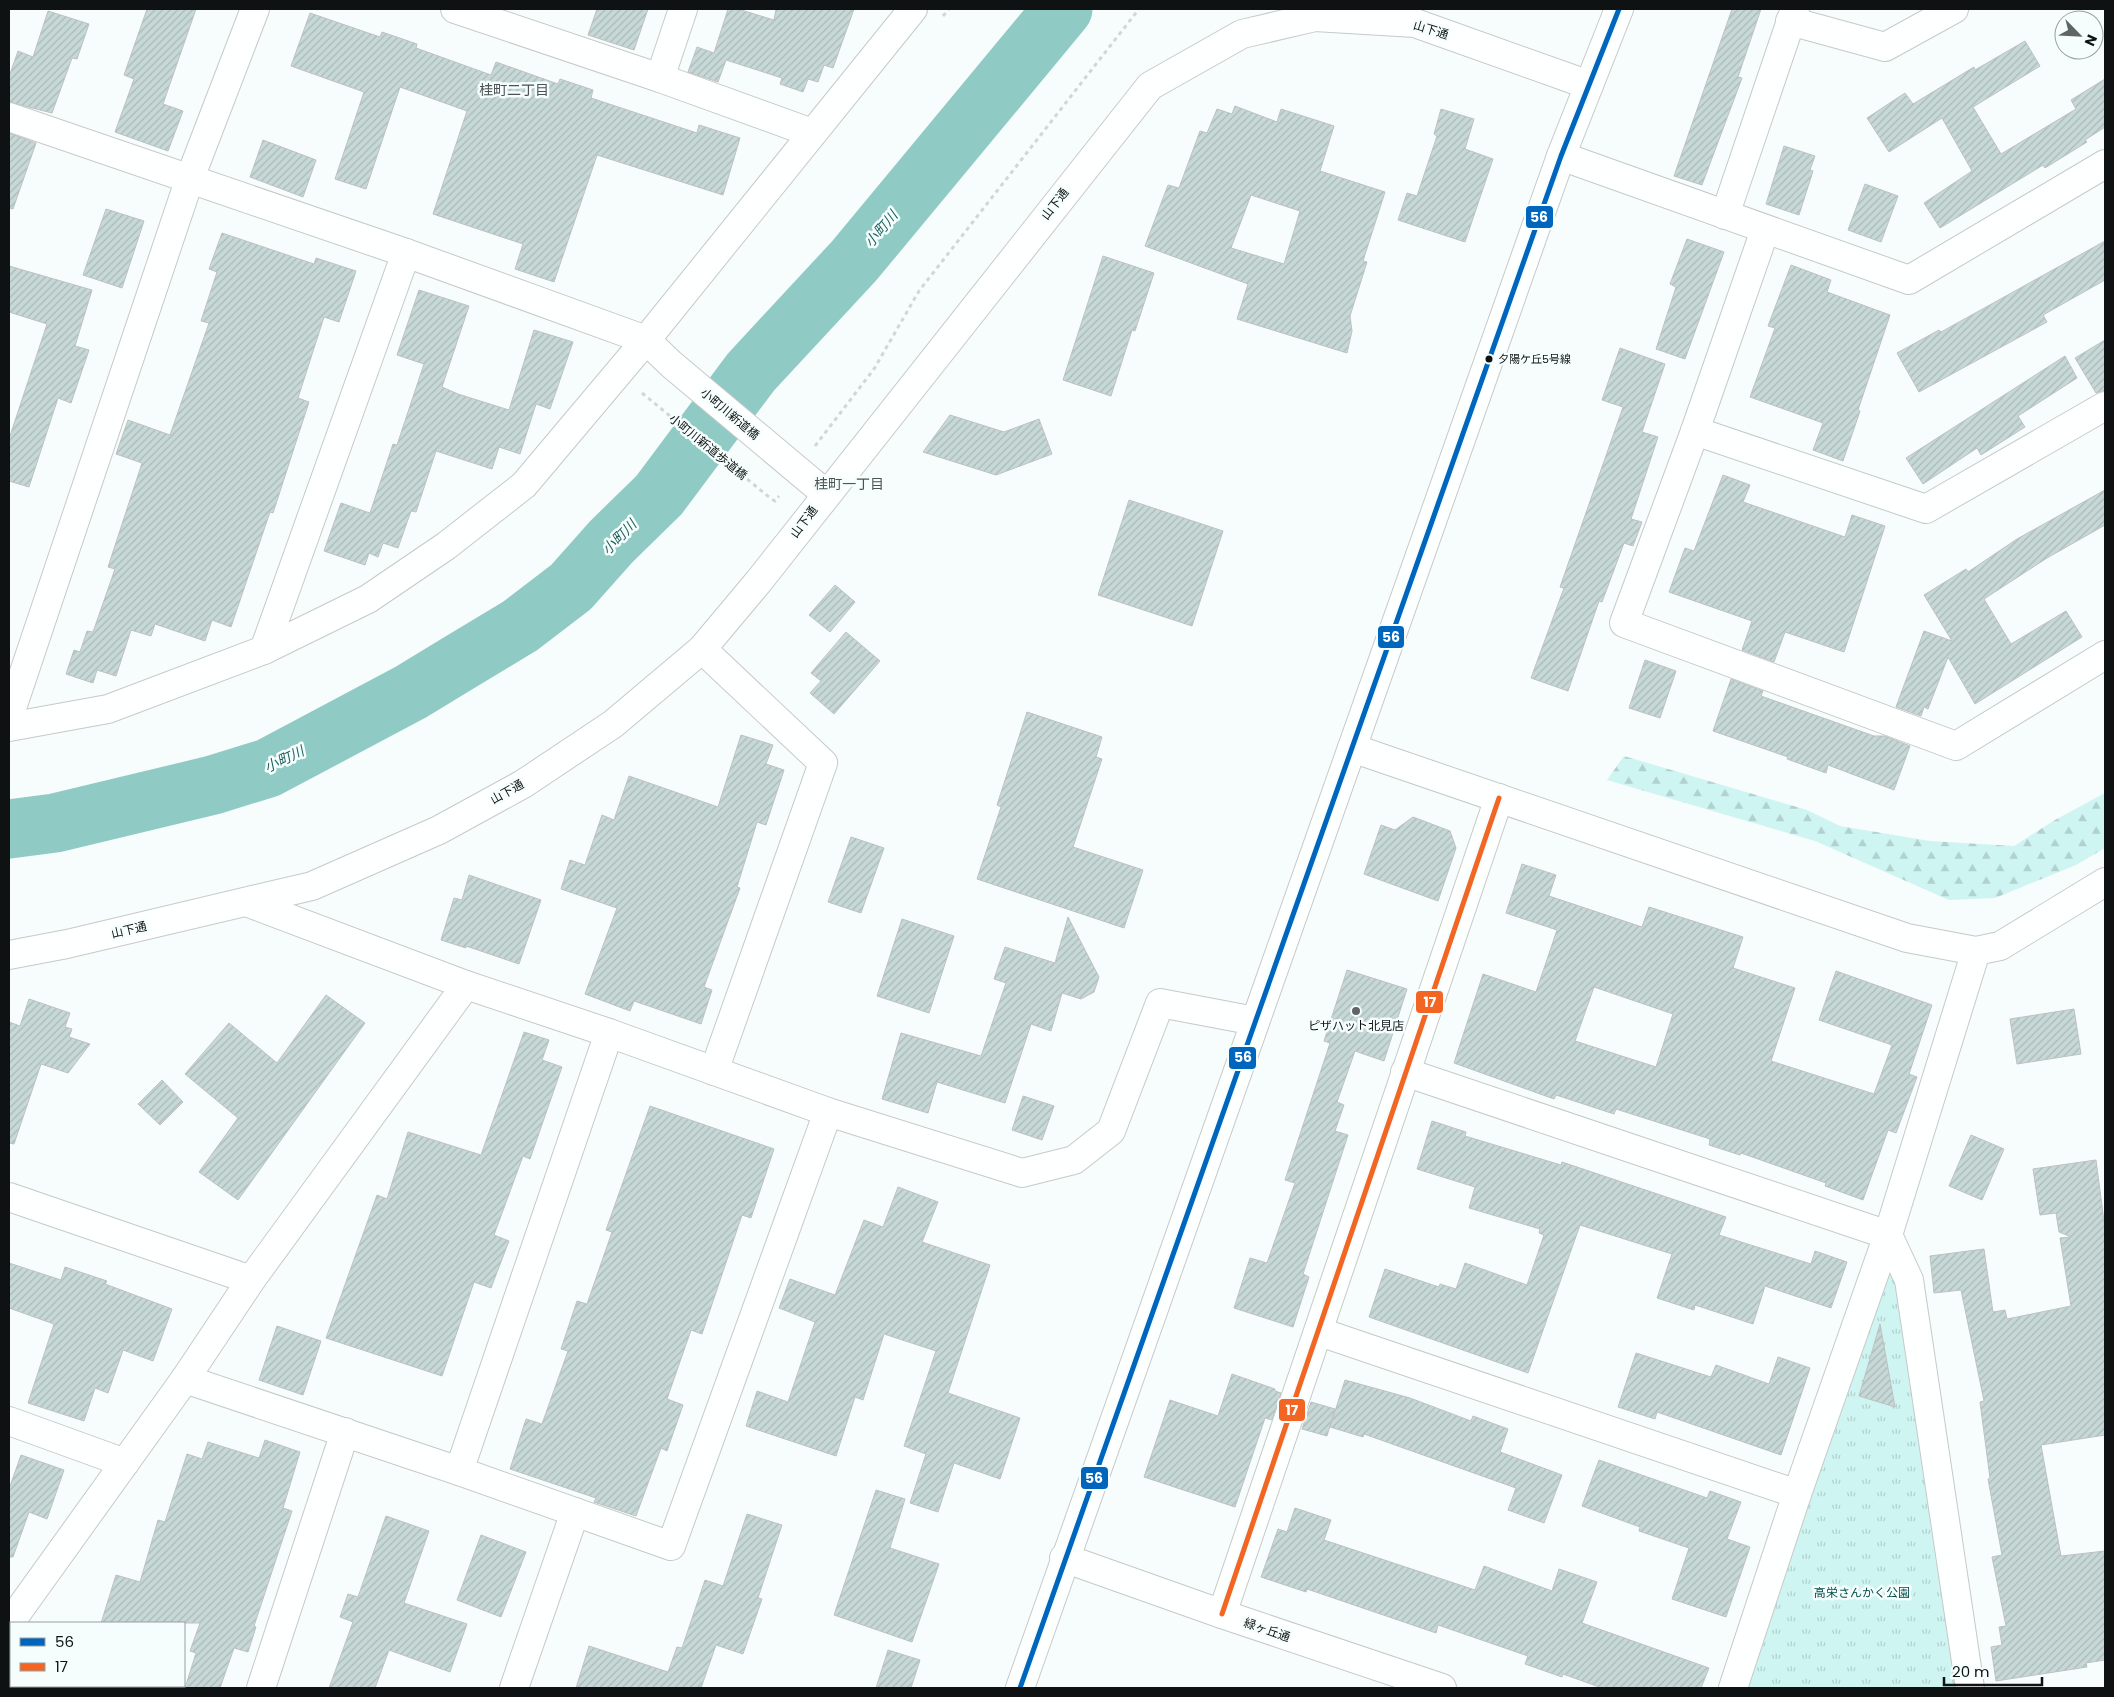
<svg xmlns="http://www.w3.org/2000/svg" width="2114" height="1697" font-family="Poppins,'Noto Sans JP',sans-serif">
  <defs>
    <pattern id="grass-tufts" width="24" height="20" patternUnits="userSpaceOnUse" patternTransform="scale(1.25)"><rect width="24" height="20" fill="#cff5f2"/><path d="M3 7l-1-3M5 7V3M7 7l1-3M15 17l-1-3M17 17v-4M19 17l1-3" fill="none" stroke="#b1d1ce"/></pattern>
    <pattern id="forest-firs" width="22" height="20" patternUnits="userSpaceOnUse" patternTransform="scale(1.25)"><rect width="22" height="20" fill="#cff5f2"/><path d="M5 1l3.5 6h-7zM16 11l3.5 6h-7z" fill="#b1d1ce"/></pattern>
    <pattern id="building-hatch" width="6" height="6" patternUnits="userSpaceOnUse" patternTransform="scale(1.25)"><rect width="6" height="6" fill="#c7d9d7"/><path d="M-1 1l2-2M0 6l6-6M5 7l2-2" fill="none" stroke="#aab9b8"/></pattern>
  </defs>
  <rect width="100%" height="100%" fill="#f7fcfc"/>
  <path fill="url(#grass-tufts)" d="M 1888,1235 L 1970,1688 L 1733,1688 Z"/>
  <path fill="url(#forest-firs)" d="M 1624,756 L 1807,810 L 1840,826 L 1930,841 L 2014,846 L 2055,820 L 2105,793 L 2105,848 L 2076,865 L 1995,898 L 1949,900 L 1815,841 L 1607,780 Z"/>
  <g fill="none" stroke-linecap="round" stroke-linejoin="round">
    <path stroke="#8fcac5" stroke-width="59" d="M 9,829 L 55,823 L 213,785 L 268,768 L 411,692 L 457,664 L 520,626 L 571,587 L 611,542 L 659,495 L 751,372 L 854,261 L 1063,9"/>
  </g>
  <g fill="url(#building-hatch)" stroke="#bec1c1" fill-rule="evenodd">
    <path d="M 147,9 L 196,9 L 163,104 L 183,111 L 168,151 L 115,132 L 134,79 L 124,75 Z"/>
    <path d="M 597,9 L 648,9 L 634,50 L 588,35 Z"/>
    <path d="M 728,9 L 738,9 L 774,20 L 776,9 L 854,9 L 833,68 L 824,65 L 818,82 L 808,79 L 803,92 L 780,84 L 782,78 L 726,60 L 718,82 L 688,72 L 697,47 L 714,53 Z"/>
    <path d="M 1732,9 L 1761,9 L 1738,77 L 1742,78 L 1702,185 L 1674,176 Z"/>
    <path d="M 48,11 L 89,24 L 77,59 L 72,58 L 52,113 L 9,102 L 9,77 L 18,51 L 33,57 Z"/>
    <path d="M 310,13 L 380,37 L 382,32 L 417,44 L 416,48 L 491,75 L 496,62 L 558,84 L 560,79 L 593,90 L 591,98 L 697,133 L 699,125 L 740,138 L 723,195 L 597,155 L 554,282 L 515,269 L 523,244 L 433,214 L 467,111 L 400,87 L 366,189 L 335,179 L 364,92 L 291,66 Z"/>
    <path d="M 2025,41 L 2040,66 L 1973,107 L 2001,154 L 2076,109 L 2071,100 L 2105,79 L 2105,127 L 2085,140 L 2087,142 L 2045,168 L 2043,165 L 1940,228 L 1924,203 L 1972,171 L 1942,118 L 1889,152 L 1867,118 L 1905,93 L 1913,104 L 1974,67 L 1975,70 Z"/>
    <path d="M 1235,106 L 1277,122 L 1281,109 L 1334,126 L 1320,171 L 1385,192 L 1363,261 L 1367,262 L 1350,316 L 1352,331 L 1347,353 L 1237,319 L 1248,284 L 1145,246 L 1168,185 L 1179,188 L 1200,131 L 1207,133 L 1217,109 L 1232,114 ZM 1251,195 L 1300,211 L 1284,264 L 1231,248 Z"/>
    <path d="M 1441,109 L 1474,119 L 1465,149 L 1493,159 L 1465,242 L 1398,220 L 1407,193 L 1417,196 L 1437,136 L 1434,134 Z"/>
    <path d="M 9,133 L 36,143 L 13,209 L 9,208 Z"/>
    <path d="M 263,140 L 316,160 L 303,197 L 250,177 Z"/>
    <path d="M 1784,146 L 1815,156 L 1810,170 L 1813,171 L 1799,215 L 1766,204 Z"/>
    <path d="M 1865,184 L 1898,196 L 1881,242 L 1848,230 Z"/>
    <path d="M 106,209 L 144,221 L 122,288 L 83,275 Z"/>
    <path d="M 222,233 L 314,264 L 316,258 L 356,271 L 339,322 L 324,317 L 298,398 L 309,402 L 273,513 L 270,512 L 231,627 L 212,620 L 205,641 L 155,624 L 151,636 L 131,630 L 116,676 L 97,670 L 93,683 L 66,674 L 74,650 L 80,652 L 87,631 L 93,632 L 115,569 L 108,567 L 142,463 L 116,454 L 128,420 L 170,435 L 209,323 L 201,321 L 217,272 L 209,269 Z"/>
    <path d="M 1687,239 L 1724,252 L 1685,359 L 1656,349 L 1676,287 L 1670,284 Z"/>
    <path d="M 2105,241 L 2105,280 L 2043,315 L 2047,322 L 1919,392 L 1897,353 L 1939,330 L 1941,332 Z"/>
    <path d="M 1103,256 L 1154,273 L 1135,331 L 1132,330 L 1111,396 L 1063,380 Z"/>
    <path d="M 1791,265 L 1831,280 L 1827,292 L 1890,315 L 1858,410 L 1860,411 L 1843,461 L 1813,450 L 1823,423 L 1750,397 L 1775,328 L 1768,326 Z"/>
    <path d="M 9,266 L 92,290 L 75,346 L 89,350 L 71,403 L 58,398 L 29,487 L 9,481 L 9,439 L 47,324 L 9,312 Z"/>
    <path d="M 419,290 L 469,306 L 442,387 L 458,394 L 509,410 L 534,330 L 573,342 L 550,409 L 536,404 L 520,454 L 499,447 L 492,469 L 436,451 L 416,512 L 411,511 L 398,548 L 383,543 L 378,557 L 369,553 L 365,565 L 324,551 L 341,503 L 370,513 L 393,444 L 397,445 L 424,364 L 397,355 Z"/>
    <path d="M 2105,340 L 2105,390 L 2096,393 L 2075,358 Z"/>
    <path d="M 1620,348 L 1665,364 L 1642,432 L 1658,437 L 1631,519 L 1642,522 L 1633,546 L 1624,543 L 1602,602 L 1599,601 L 1568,691 L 1531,678 L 1564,588 L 1560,587 L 1623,407 L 1602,400 Z"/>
    <path d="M 2065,356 L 2077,378 L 2018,416 L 2025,427 L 1981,455 L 1977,448 L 1923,484 L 1906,458 Z"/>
    <path d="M 950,415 L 1004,432 L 1039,419 L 1052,454 L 996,475 L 923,452 Z"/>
    <path d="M 1723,475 L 1750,485 L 1743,502 L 1845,537 L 1852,515 L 1885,526 L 1844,652 L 1785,632 L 1774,662 L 1742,650 L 1752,621 L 1669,592 L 1685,548 L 1694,551 Z"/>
    <path d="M 2105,490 L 2105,525 L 2047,558 L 1984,599 L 2011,644 L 2066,611 L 2082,637 L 1975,704 L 1948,657 L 1928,709 L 1924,707 L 1921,716 L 1896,707 L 1924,631 L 1952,641 L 1924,595 L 1966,569 L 1968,572 L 2017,539 Z"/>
    <path d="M 1129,500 L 1223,531 L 1192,626 L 1098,595 Z"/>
    <path d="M 835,585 L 855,602 L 830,632 L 809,615 Z"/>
    <path d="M 846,632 L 880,661 L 834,714 L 810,693 L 821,681 L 811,673 Z"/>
    <path d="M 1645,660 L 1676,671 L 1660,718 L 1629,708 Z"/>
    <path d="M 1731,679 L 1763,691 L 1761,696 L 1874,736 L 1885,736 L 1910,746 L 1894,790 L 1828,765 L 1826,773 L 1787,759 L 1788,757 L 1713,731 Z"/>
    <path d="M 1027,712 L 1102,737 L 1096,757 L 1102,759 L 1073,847 L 1143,870 L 1124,928 L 977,879 L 1001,807 L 997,805 Z"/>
    <path d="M 741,735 L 773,745 L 766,764 L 784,770 L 766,825 L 757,822 L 737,887 L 740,888 L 704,987 L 712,990 L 701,1024 L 634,1001 L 630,1011 L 585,994 L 617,908 L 561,889 L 570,860 L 585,865 L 602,815 L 614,820 L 629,776 L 718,807 Z"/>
    <path d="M 1413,817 L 1450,831 L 1456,848 L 1438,901 L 1364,874 L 1381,825 L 1395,830 Z"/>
    <path d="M 851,837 L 884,848 L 861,913 L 828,902 Z"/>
    <path d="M 1522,864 L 1556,875 L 1549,896 L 1642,927 L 1649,907 L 1743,937 L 1733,968 L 1795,988 L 1771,1061 L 1874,1094 L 1892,1045 L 1819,1020 L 1836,971 L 1932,1005 L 1909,1074 L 1917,1077 L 1896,1133 L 1888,1130 L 1863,1200 L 1825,1186 L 1826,1183 L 1741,1153 L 1740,1155 L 1709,1145 L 1710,1139 L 1616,1109 L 1614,1114 L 1556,1095 L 1554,1099 L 1454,1063 L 1483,974 L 1536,992 L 1557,930 L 1506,913 ZM 1594,987 L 1673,1014 L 1656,1067 L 1575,1041 Z"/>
    <path d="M 469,875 L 541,900 L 519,964 L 466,946 L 466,948 L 441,940 L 454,898 L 462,900 Z"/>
    <path d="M 1068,917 L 1099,977 L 1094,992 L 1081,999 L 1062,993 L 1051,1031 L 1031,1024 L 1005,1103 L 937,1082 L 928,1113 L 882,1099 L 901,1033 L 981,1056 L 1006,983 L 994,979 L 1005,947 L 1055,963 Z"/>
    <path d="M 902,919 L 954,936 L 929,1013 L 877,996 Z"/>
    <path d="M 1347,970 L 1407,989 L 1384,1061 L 1355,1051 L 1337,1102 L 1344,1105 L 1335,1131 L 1348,1135 L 1303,1274 L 1309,1277 L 1293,1327 L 1234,1308 L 1250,1258 L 1267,1263 L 1295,1183 L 1285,1180 L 1330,1043 L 1324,1041 Z"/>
    <path d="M 326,995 L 365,1023 L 238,1200 L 199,1172 L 238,1118 L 185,1074 L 229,1023 L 277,1063 Z"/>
    <path d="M 29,999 L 70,1013 L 65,1027 L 72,1029 L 69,1037 L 90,1044 L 68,1073 L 41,1064 L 14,1144 L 9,1143 L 9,1022 L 20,1026 Z"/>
    <path d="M 2074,1009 L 2081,1054 L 2017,1064 L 2010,1019 Z"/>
    <path d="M 524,1032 L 549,1040 L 542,1060 L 562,1067 L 530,1159 L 523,1156 L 494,1235 L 509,1241 L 491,1288 L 474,1282 L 442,1376 L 326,1338 L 377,1195 L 387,1199 L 408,1132 L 481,1155 Z"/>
    <path d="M 162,1080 L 183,1102 L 160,1125 L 138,1104 Z"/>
    <path d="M 1023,1096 L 1054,1106 L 1042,1140 L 1012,1130 Z"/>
    <path d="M 650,1106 L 774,1149 L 751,1218 L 742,1215 L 702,1334 L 691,1330 L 667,1399 L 683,1405 L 667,1451 L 661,1448 L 636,1516 L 594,1502 L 596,1498 L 510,1469 L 526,1419 L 542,1424 L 568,1351 L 561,1349 L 577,1301 L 587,1304 L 612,1232 L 606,1230 Z"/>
    <path d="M 1432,1121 L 1466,1132 L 1465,1136 L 1561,1165 L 1562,1162 L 1726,1217 L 1719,1235 L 1811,1264 L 1815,1251 L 1847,1262 L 1831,1308 L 1765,1286 L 1753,1324 L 1695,1305 L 1694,1310 L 1657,1298 L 1672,1254 L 1580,1225 L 1528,1373 L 1369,1317 L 1385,1269 L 1439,1287 L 1440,1284 L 1456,1289 L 1465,1263 L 1527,1285 L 1544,1235 L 1539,1233 L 1540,1229 L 1469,1208 L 1475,1187 L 1417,1169 Z"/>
    <path d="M 1971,1135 L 2004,1149 L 1982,1200 L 1949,1186 Z"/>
    <path d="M 2096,1160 L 2105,1229 L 2105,1435 L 2041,1445 L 2061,1556 L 2105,1551 L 2105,1660 L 2086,1663 L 2087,1667 L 1996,1681 L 1991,1647 L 2002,1645 L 1999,1627 L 2006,1626 L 1992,1557 L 2002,1555 L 1988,1479 L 1990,1478 L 1980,1402 L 1984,1401 L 1961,1290 L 1934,1293 L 1930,1256 L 1984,1249 L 1993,1312 L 2005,1310 L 2007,1319 L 2071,1306 L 2060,1238 L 2071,1237 L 2059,1232 L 2056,1213 L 2040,1215 L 2033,1169 Z"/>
    <path d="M 898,1187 L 938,1202 L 922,1242 L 990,1265 L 948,1393 L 1020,1418 L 1000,1479 L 954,1463 L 938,1512 L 910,1503 L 926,1454 L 904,1446 L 936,1351 L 884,1334 L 863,1400 L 855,1397 L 836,1456 L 746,1426 L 757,1391 L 788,1402 L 815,1322 L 779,1308 L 790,1279 L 835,1295 L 864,1220 L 883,1227 Z"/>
    <path d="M 9,1263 L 61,1280 L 65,1267 L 107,1281 L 105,1284 L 172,1309 L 153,1361 L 123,1350 L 108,1393 L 95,1388 L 84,1421 L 28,1403 L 54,1324 L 9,1308 Z"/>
    <path d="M 1880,1324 L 1895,1407 L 1859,1396 Z"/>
    <path d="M 277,1326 L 321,1341 L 303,1395 L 259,1380 Z"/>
    <path d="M 1636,1353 L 1711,1377 L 1716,1365 L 1769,1384 L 1778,1357 L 1810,1368 L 1781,1455 L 1657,1412 L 1655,1419 L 1618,1407 Z"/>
    <path d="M 1232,1374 L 1275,1389 L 1275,1391 L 1281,1393 L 1272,1420 L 1265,1418 L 1235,1507 L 1144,1477 L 1170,1400 L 1218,1416 Z"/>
    <path d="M 1345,1380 L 1410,1398 L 1471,1421 L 1473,1416 L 1508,1429 L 1500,1452 L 1562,1475 L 1544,1523 L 1508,1510 L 1516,1488 L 1364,1434 L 1363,1437 L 1330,1427 Z"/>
    <path d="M 1311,1402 L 1335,1409 L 1327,1436 L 1302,1429 Z"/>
    <path d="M 265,1440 L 300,1452 L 283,1508 L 292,1511 L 254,1626 L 256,1627 L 248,1652 L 234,1648 L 220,1688 L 185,1688 L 196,1653 L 190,1651 L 200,1623 L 101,1623 L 116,1575 L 140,1582 L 158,1520 L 165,1522 L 187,1454 L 202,1459 L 208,1442 L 259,1458 Z"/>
    <path d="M 21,1455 L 64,1470 L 47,1519 L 29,1512 L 13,1557 L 9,1557 L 9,1489 Z"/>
    <path d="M 1599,1460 L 1707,1498 L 1710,1491 L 1741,1502 L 1727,1539 L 1750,1547 L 1726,1617 L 1672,1599 L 1689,1548 L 1639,1531 L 1640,1527 L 1582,1506 Z"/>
    <path d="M 876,1490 L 905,1499 L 890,1548 L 939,1564 L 912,1642 L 834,1615 Z"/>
    <path d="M 1295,1508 L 1331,1520 L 1324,1540 L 1475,1590 L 1484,1566 L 1552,1591 L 1559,1569 L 1597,1582 L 1582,1623 L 1709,1668 L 1701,1688 L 1602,1688 L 1563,1674 L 1562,1677 L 1525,1664 L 1528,1656 L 1438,1625 L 1436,1633 L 1307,1589 L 1306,1592 L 1261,1577 L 1278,1529 L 1287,1532 Z"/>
    <path d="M 747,1514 L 782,1525 L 758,1598 L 762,1599 L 743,1654 L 716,1645 L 701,1688 L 576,1688 L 589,1646 L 668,1672 L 677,1647 L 682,1648 L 705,1580 L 723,1586 Z"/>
    <path d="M 386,1516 L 429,1531 L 404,1603 L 467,1624 L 450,1672 L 389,1650 L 375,1688 L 329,1688 L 353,1622 L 340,1617 L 348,1594 L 358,1597 Z"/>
    <path d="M 481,1535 L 526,1552 L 501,1617 L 457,1600 Z"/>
    <path d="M 888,1650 L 920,1660 L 911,1688 L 876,1688 Z"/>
  </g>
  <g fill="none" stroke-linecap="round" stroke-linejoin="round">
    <defs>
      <g id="minor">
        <path d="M 455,9 L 660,78 L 812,133"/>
        <path d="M 1790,21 L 1885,47 L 1954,9"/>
        <path d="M 660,78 L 683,9"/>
        <path d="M 9,117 L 406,253 L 646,340 L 671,364 L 826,494"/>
        <path d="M 1561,156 L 1909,280 L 2105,164"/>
        <path d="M 1725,215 L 1795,9"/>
        <path d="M 1765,230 L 1695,431 L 1624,623 L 1956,746 L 2105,655"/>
        <path d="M 1695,431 L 1926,509 L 2105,406"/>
        <path d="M 702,649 L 823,763 L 714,1071"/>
        <path d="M 264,650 L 406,253"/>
        <path d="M 9,717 L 190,178 L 255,9"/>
        <path d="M 9,727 L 108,709 L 264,650 L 368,599 L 446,546 L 524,485 L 646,340 L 913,9"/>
        <path d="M 1352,748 L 1907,938 L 1976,951 L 2000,946 L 2105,882"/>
        <path d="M 246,902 L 466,985 L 609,1033 L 828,1112 L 1022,1173 L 1074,1160 L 1111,1131 L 1160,1003 L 1255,1021"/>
        <path d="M 1405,1072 L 1888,1235 L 1909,1280 L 1970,1688"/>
        <path d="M 9,1197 L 251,1280"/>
        <path d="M 1320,1332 L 1797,1494"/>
        <path d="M 185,1379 L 459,1471 L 671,1546 L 828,1112"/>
        <path d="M 9,1421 L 125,1463"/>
        <path d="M 459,1471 L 609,1033"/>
        <path d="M 1222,1614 C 1316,1343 1406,1070 1499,798"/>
        <path d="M 9,1624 L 185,1379 L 251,1280 L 466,985"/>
        <path d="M 261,1688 L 345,1432"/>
        <path d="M 514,1688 L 575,1512"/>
        <path d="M 1733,1688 L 1797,1494 L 1888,1235 L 1976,951"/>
      </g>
      <g id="tertiary">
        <path d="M 9,955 L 67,944 L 312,886 L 439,830 L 523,784 L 613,724 L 702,649 L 759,581 L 1150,86 L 1242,34 L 1315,17 L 1415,23 L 1589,85"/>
        <path d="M 1064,1558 L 1222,1614 L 1442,1688"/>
        <path d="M 1020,1688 L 1561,156 L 1619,9"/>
      </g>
    </defs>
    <use href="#minor" stroke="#c6cac9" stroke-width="30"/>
    <use href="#tertiary" stroke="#c6cac9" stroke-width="30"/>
    <g stroke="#d4d5d5" stroke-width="3" stroke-dasharray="4 4" stroke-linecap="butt">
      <path d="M 943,16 L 949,9"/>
      <path d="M 642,393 L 769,497 L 775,501 L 779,496"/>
      <path d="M 815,446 L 874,369 L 919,291 L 1139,9"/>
    </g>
    <use href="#minor" stroke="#feffff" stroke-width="28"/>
    <use href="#tertiary" stroke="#feffff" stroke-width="28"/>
    <defs>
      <path id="bus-1" d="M 1020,1688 L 1561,156 L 1619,9"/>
      <path id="bus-2" d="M 1222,1614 C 1316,1343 1406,1070 1499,798"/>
    </defs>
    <use href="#bus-1" stroke="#f5fefd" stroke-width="9"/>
    <use href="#bus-2" stroke="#f5fefd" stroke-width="9"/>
    <use href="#bus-1" stroke="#0065bd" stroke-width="5"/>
    <use href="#bus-2" stroke="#f26522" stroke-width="5"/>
  </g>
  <circle fill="#0f1212" stroke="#f5fefd" stroke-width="2" cx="1489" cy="359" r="4.5"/>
  <circle fill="#606464" stroke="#f5fefd" stroke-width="2" cx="1356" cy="1011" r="5"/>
  <g text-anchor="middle" stroke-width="5" stroke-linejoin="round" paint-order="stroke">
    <g font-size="11" fill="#0f1212" stroke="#f5fefd" text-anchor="start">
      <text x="1498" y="363">夕陽ケ丘5号線</text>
    </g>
    <g font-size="12" fill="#0f1212" stroke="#f5fefd">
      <text transform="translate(1431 30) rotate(17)" y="4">山下通</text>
      <text transform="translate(1055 204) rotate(-52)" y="4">山下通</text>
      <text transform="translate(730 414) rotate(40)" y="4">小町川新道橋</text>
      <text transform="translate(708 447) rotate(39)" y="4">小町川新道歩道橋</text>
      <text transform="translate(804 522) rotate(-53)" y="4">山下通</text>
      <text transform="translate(507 792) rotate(-29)" y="4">山下通</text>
      <text transform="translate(129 930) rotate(-13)" y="4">山下通</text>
      <text transform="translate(1267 1630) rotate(19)" y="4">緑ヶ丘通</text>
    </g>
    <g font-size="12" fill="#0f1212" stroke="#f5fefd">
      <text x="1356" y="1030">ピザハット北見店</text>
    </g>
    <g font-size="12" fill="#004e4a" stroke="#f5fefd">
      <text x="1862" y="1597">高栄さんかく公園</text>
    </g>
    <g font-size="14" fill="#4c5352" stroke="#f5fefd">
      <text x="514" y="95">桂町二丁目</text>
      <text x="849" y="489">桂町一丁目</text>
    </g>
    <g font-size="14" font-style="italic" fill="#1e615d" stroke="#f5fefd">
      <text transform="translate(881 229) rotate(-50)" y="5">小町川</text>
      <text transform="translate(619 537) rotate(-46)" y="5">小町川</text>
      <text transform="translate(284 759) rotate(-26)" y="5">小町川</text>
    </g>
  </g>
  <g stroke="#f5fefd" stroke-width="2">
    <rect x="1525" y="205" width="29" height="24" rx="5" fill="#0065bd"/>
    <rect x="1377" y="625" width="28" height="24" rx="5" fill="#0065bd"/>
    <rect x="1415" y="990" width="29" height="24" rx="5" fill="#f26522"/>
    <rect x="1228" y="1046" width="29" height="24" rx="5" fill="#0065bd"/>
    <rect x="1278" y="1398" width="28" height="24" rx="5" fill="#f26522"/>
    <rect x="1080" y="1466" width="29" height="24" rx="5" fill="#0065bd"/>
  </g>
  <g font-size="14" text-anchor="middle" font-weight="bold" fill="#fff">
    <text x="1539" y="222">56</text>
    <text x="1391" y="642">56</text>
    <text x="1430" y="1007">17</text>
    <text x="1243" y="1062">56</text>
    <text x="1292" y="1415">17</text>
    <text x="1094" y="1483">56</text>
  </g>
  <rect width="2114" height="1697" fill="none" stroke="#0f1212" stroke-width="20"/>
  <rect x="10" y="1622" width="175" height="65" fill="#f5fefd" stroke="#99a09f"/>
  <rect x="20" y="1638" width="25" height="8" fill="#0065bd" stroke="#99a09f"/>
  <text x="55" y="1647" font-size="15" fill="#0f1212">56</text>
  <rect x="20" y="1663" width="25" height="8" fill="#f26522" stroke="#99a09f"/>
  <text x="55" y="1672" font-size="15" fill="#0f1212">17</text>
  <g transform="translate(2079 35) rotate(114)"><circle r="24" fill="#f5fefd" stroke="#99a09f"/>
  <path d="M0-4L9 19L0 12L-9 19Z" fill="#606464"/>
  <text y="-8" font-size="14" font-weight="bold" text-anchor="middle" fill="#0f1212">N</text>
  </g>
  <path d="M1944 1677v8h98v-8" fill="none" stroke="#0f1212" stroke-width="2.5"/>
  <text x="1952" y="1677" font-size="15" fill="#0f1212" stroke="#f5fefd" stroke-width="4" paint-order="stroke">20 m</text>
</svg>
